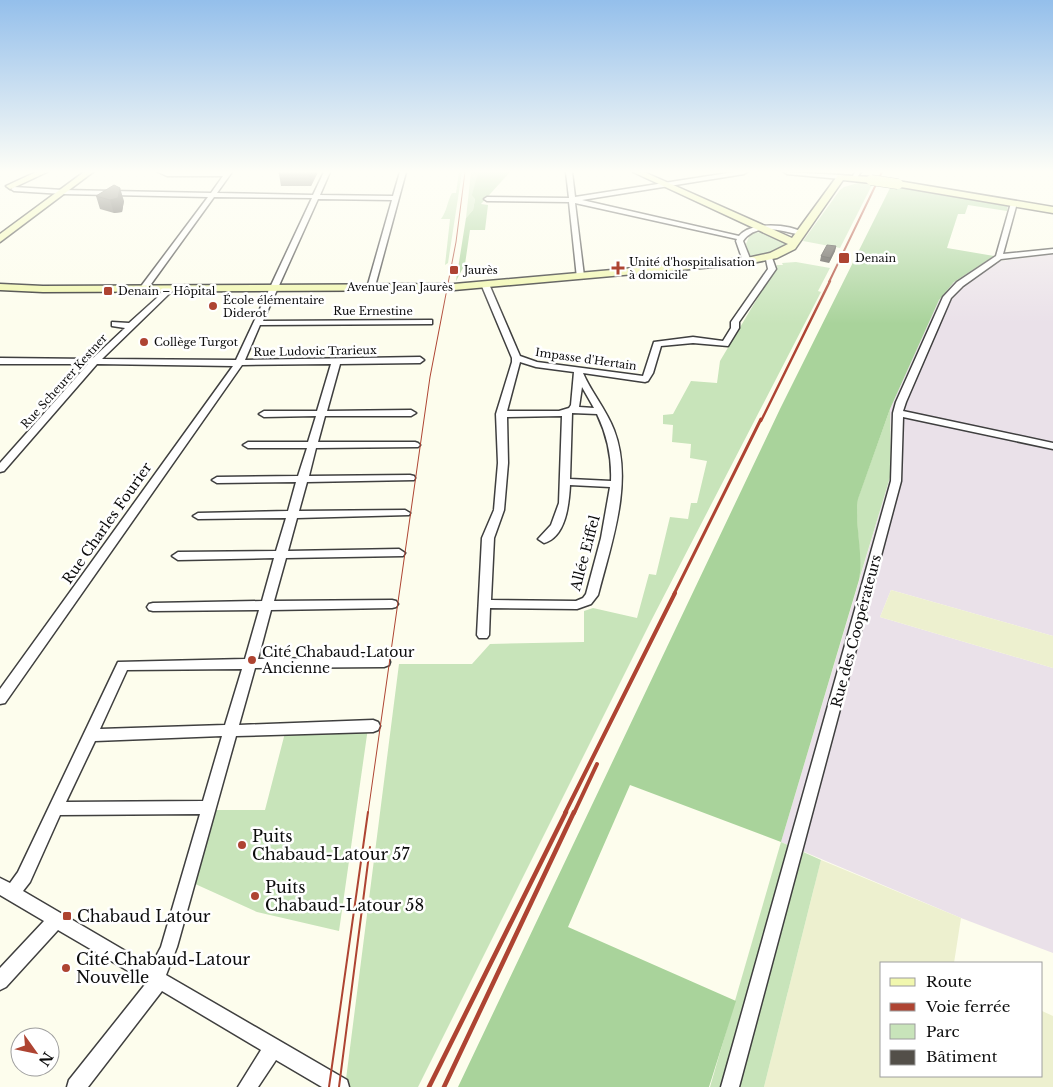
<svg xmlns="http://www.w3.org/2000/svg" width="1053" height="1087" font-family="'Libre Baskerville',serif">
  <rect width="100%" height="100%" fill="#fdfded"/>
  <path fill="#eae1e9" d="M 1053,254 L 1053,636 L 891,590 L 880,617 L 1053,668 L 1053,953 L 961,918 L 781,842 L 891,474 L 890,409 L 939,300 L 954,282 L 994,256 L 1001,261 Z"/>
  <g fill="#edf0cf">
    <path d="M 891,590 L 1053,636 L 1053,668 L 880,617 Z"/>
    <path d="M 821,860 L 961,918 L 954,963 L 882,963 L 882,1076 L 1042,1076 L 1042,1011 L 1053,1016 L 1053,1087 L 764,1087 Z"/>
  </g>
  <g fill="#c8e4ba">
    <path d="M 459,172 L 462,172 L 448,263 L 445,265 L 450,219 L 441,219 C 447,211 447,202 452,193 L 456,193 Z"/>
    <path d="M 471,172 L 478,172 L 473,195 L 475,198 L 473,210 L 466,218 Z"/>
    <path d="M 861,182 L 873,183 L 840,248 L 803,241 L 840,190 L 844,187 Z"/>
    <path d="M 755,232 L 763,233 L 788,245 C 777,253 762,258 749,255 L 746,244 L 749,237 Z"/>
    <path d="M 796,262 L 830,268 L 818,291 L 821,292 L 651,621 L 418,1087 L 345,1087 L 399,664 L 472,664 L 490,644 L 584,642 L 584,611 L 593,608 L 637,618 L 649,574 L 656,575 L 670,517 L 688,519 L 691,503 L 697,503 L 707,461 L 690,458 L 691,444 L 672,442 L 673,425 L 663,424 L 663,415 L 673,414 L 691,381 L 717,383 L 720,361 L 777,265 L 783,265 L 782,263 Z"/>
    <path d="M 890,409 L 891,474 L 859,580 C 863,553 854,526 858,498 Z"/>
    <path d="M 368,728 L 339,931 L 257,912 L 193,883 L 213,810 L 265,810 L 286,729 Z"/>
    <path d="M 781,842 L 821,860 L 764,1087 L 710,1087 Z"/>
  </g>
  <g fill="#a9d39b">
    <path d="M 478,172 L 510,172 L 481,204 L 488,205 L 485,230 L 470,230 L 465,264 L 456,281 L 466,218 L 473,210 L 475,199 L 472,195 Z"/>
    <path d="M 891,186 L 953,194 L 1008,205 L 1007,211 L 968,205 L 965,214 L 958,214 L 947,248 L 994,256 L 954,282 L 939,300 L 890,409 L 858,499 C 854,526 864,553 859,580 L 781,842 L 630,785 L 568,927 L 736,1001 L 709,1087 L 458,1087 L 780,409 Z"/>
  </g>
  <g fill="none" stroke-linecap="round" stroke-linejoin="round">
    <defs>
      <g id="street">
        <path d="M 158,172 L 232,172 L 217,193 L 313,195 L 324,172 L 330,172 L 320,195 L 393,196 L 400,172 L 406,172 L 374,290 L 367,288 L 392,200 L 318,199 L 263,321 L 429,320 L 432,320 L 432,324 L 260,325 L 245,360 L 420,357 L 424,360 L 420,363 L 340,364 L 327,411 L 411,410 L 416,413 L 411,416 L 325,416 L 318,442 L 415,442 L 418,443 L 420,445 L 418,447 L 316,448 L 309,476 L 410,475 L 414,476 L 415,478 L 414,480 L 307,482 L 299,511 L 405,510 L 410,513 L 409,515 L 297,518 L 288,551 L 399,549 L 405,553 L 403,556 L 286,558 L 274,601 L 392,600 L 396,601 L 398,604 L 396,607 L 392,608 L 271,610 L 258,659 L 384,657 L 389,659 L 390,662 L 389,665 L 384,667 L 255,668 L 239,725 L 373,720 L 378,722 L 380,726 L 378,730 L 373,732 L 236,736 L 177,947 L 166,975 L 347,1080 L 349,1087 L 322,1087 L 276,1060 L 258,1087 L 238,1087 L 261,1050 L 162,991 L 88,1087 L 67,1087 L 69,1080 L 147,982 L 58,930 L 6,987 L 0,990 L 0,968 L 44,921 L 0,895 L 0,878 L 10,883 L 18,872 L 118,662 L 245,659 L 259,610 L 153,611 L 149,610 L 147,607 L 149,604 L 153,603 L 262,601 L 274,558 L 178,560 L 172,556 L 178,552 L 276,551 L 286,518 L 198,519 L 193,516 L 198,513 L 288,511 L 296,482 L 217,483 L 212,480 L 217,477 L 298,476 L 307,448 L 248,448 L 243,445 L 248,442 L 308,442 L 316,416 L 264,417 L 259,414 L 264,411 L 317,411 L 331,364 L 242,365 L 5,703 L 0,704 L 0,689 L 233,366 L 97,364 L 4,471 L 0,472 L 0,463 L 88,364 L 0,364 L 0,358 L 92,359 L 125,328 L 112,326 L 112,322 L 129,323 L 169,287 L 173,289 L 172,291 L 102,359 L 236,360 L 312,198 L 214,197 L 146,291 L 143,291 L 139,289 L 208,197 L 63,194 L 14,191 L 11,189 L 14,187 L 63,190 L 211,193 L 223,176 L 167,176 ZM 242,669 L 225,725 L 100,729 L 127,670 ZM 222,736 L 203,801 L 66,802 L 95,741 ZM 200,814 L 161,947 L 151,966 L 23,891 L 30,882 L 60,815 Z"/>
        <path d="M 566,172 L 572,172 L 575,197 L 734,172 L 747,172 L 744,174 L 582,200 L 739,236 C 751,221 790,224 804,233 L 801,235 C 782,231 756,222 743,241 L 751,261 L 747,263 L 743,261 L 736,241 L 737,239 L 575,203 L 584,276 L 577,278 L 569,202 L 487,201 L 484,199 L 487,197 L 569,198 Z"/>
        <path d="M 784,172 L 841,175 L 844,177 L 841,179 L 787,174 Z"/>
        <path d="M 855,172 L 861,172 L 855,180 L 852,178 Z"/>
        <path d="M 1014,201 L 1017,203 L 1003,254 L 1053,249 L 1053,253 L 1001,259 L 963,286 L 951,298 L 906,402 L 903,411 L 1053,443 L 1053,449 L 903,417 L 901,481 L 739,1087 L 721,1087 L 891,481 L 893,413 L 896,402 L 943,297 L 957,282 L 996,256 L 1011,203 Z"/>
        <path d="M 765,255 L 771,255 L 776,269 L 739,322 L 739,328 L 728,346 L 693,343 L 661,346 L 653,373 L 648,381 L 645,382 L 583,373 C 591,392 606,409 614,430 C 634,482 611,544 598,595 L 591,604 L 577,609 L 490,608 L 489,635 L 487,638 L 479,638 L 477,635 L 482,538 L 494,510 L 498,463 L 496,414 L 512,362 L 512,358 L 481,284 L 482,282 L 489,284 L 520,356 L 537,362 L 643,376 L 654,342 L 693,337 L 723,341 L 731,328 L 731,322 L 768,269 ZM 520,362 L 536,367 L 574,372 L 571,405 L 569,408 L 559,411 L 507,411 ZM 582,387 L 594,408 L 579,407 ZM 572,413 L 597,414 C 607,435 612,457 611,481 L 570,479 ZM 562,416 L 559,503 L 551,525 L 538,539 L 544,543 C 566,537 569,504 570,485 L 610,487 L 601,538 L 586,594 L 583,598 L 576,601 L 491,600 L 494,538 L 504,510 L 508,463 L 507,417 Z"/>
      </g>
      <g id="secondary">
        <path d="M 36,172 L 47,172 L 13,188 L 10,189 L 6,186 Z"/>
        <path d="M 84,172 L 93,172 L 0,242 L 0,234 Z"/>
        <path d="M 633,172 L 644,172 L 792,238 L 838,175 L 871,177 L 875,180 L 871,183 L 843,180 L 795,249 L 777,258 L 747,264 L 454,290 L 43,292 L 0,290 L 0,284 L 43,286 L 454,284 L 747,258 L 770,253 L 788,244 Z"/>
        <path d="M 898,181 L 1053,207 L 1053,213 L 895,186 L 895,182 Z"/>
      </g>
    </defs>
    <use href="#street" stroke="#3f3f3f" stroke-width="3"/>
    <use href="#secondary" stroke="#2e2e2e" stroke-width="3"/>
    <use href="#street" fill="#fff" fill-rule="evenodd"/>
    <use href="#secondary" fill="#f1f7ae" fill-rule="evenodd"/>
    <path stroke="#ae4432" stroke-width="1" d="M 368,813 L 430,377 L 456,242 L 465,172"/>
    <g stroke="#ae4432" stroke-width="2">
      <path d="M 329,1087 L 368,812"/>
      <path d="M 339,1087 L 370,847"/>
    </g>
    <path stroke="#ae4432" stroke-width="2" d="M 829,282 L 882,172"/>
    <path stroke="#ae4432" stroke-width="2.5" d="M 761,421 L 830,281"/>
    <path stroke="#ae4432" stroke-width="3" d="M 674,594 L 761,419"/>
    <g stroke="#ae4432" stroke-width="4">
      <path d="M 565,813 L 675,593"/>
      <path d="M 574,813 L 597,764"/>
    </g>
    <g stroke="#ae4432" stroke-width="4.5">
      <path d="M 429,1087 L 566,812"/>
      <path d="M 444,1087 L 574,812"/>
    </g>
    <defs>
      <path id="secondary-bridge" d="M 871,180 L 898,184"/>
    </defs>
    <use href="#secondary-bridge" stroke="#2e2e2e" stroke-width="11" stroke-linecap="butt"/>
    <use href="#secondary-bridge" stroke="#f1f7ae" stroke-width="10"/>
  </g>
  <g fill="#47443f">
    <path d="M 280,172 L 318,172 L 311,186 L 281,186 L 279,174 Z"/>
    <path d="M 96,196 L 124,201 L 122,212 L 114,213 L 100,209 Z"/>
    <path d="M 836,246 L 835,251 L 829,263 L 820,261 L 821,256 Z"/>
  </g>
  <g fill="#3a3733">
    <path d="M 310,172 L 318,172 L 311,186 L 309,174 Z"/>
    <path d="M 120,188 L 124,201 L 122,212 L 114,213 L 110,200 Z"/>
    <path d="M 836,246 L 835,251 L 829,263 L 830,258 Z"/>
  </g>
  <g fill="#534f49" stroke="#3a3733">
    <path d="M 280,172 L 310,172 L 309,174 L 279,174 Z"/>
    <path d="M 114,185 L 120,188 L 118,198 L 110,200 L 96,196 Z"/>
    <path d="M 827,245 L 836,246 L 830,258 L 821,256 Z"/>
  </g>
  <linearGradient id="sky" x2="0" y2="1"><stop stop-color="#94bfeb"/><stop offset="0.53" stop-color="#fefef7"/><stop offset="1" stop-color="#fefef7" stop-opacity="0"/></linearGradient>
  <rect width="1053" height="324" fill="url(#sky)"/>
  <g fill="#ae4432" stroke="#fff" stroke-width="2">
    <rect x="838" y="252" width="12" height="12" rx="2.5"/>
    <path d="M615.5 260.5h5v5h5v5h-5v5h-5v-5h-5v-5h5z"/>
    <rect x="449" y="265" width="10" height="10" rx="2.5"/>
    <rect x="103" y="286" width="10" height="10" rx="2.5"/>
    <circle cx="213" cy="306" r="5"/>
    <circle cx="144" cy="342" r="5"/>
    <circle cx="252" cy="660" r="5"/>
    <circle cx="242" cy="845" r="5"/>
    <circle cx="255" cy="896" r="5"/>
    <rect x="62" y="911" width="10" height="10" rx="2.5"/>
    <circle cx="66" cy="968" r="5"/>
  </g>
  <g text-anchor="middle" stroke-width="5" stroke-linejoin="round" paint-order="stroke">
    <g font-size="11" fill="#0c0c0c" stroke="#fff" text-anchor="start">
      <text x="855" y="262">Denain</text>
      <text x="629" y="266">Unité d'hospitalisation<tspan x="629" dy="13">à domicile</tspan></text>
      <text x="464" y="274">Jaurès</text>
      <text x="118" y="295">Denain – Hôpital</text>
      <text x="223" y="304">École élémentaire<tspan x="223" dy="13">Diderot</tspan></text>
      <text x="154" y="346">Collège Turgot</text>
    </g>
    <g font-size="11" fill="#0c0c0c" stroke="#fff">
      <text x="400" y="291">Avenue Jean Jaurès</text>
      <text x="373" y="315">Rue Ernestine</text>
      <text transform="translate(315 351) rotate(-1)" y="4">Rue Ludovic Trarieux</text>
      <text transform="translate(586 359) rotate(8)" y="4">Impasse d'Hertain</text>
      <text transform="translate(64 381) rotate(-48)" y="4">Rue Scheurer Kestner</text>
    </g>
    <g font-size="14" fill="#0c0c0c" stroke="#fff">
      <text transform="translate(107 523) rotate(-55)" y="5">Rue Charles Fourier</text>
      <text transform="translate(585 553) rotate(-75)" y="5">Allée Eiffel</text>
      <text transform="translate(856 631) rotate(-75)" y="5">Rue des Coopérateurs</text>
    </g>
    <g font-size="14" fill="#0c0c0c" stroke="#fff" text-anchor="start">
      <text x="262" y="657">Cité Chabaud-Latour<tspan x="262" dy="16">Ancienne</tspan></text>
    </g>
    <g font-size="16" fill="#0c0c0c" stroke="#fff" text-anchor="start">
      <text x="252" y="842">Puits<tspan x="252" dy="18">Chabaud-Latour 57</tspan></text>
      <text x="265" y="893">Puits<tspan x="265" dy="18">Chabaud-Latour 58</tspan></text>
      <text x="77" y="922">Chabaud Latour</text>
      <text x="76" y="965">Cité Chabaud-Latour<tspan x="76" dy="18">Nouvelle</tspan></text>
    </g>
  </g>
  <rect x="880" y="962" width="162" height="115" fill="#ffffff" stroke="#9e9e9e"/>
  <rect x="890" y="978" width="25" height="8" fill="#f1f7ae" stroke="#9e9e9e"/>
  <text x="926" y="987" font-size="15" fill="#0c0c0c">Route</text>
  <rect x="890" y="1003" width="25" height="8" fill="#ae4432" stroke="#9e9e9e"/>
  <text x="926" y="1012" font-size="15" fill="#0c0c0c">Voie ferrée</text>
  <rect x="890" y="1024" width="25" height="15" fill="#c8e4ba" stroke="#9e9e9e"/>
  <text x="926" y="1037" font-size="15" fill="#0c0c0c">Parc</text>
  <rect x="890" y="1050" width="25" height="15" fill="#534f49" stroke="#9e9e9e"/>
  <text x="926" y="1062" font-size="15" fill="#0c0c0c">Bâtiment</text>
  <g transform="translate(35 1052) rotate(123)"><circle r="24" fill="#ffffff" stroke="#9e9e9e"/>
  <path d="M0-4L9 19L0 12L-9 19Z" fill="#ae4432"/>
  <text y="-8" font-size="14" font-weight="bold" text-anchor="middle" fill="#0c0c0c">N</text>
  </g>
</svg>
